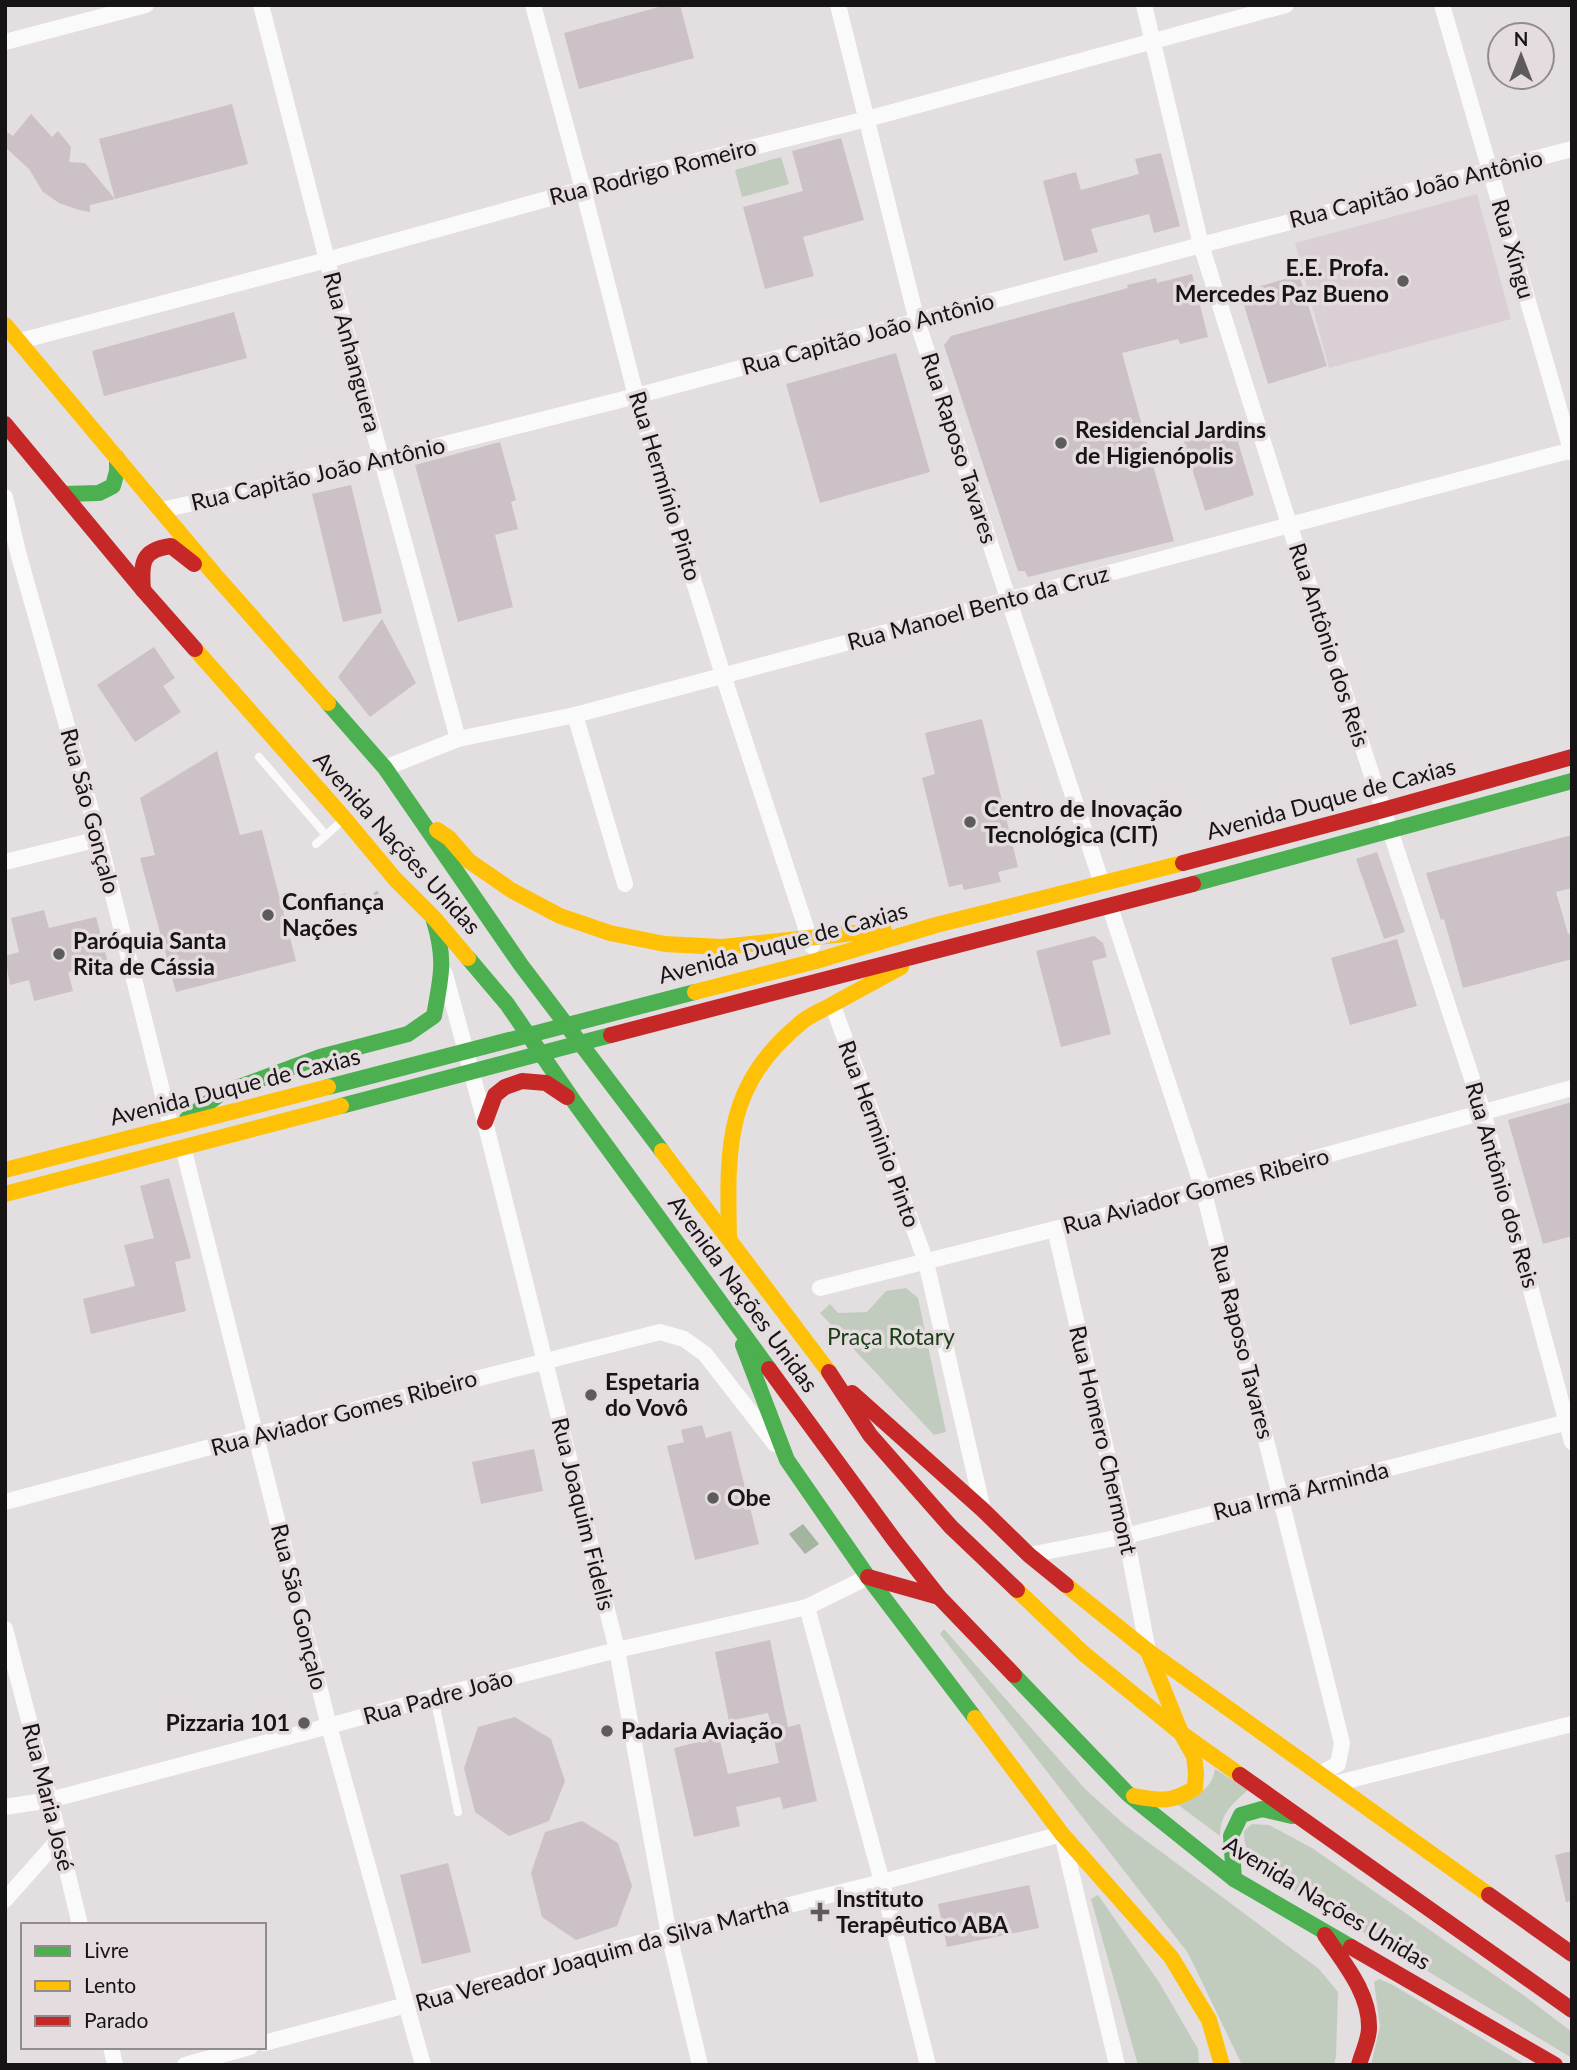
<svg xmlns="http://www.w3.org/2000/svg" width="1577" height="2070" font-family="Lato,sans-serif">
  <rect width="100%" height="100%" fill="#e3dee0"/>
  <path fill="#dacfd4" d="M 1477,194 L 1511,319 L 1329,368 L 1295,243 Z"/>
  <g fill="#c2ccbe">
    <path d="M 781,157 L 789,184 L 742,197 L 735,170 Z"/>
    <path d="M 906,1288 L 918,1298 L 946,1432 L 934,1435 L 820,1313 L 830,1304 L 838,1313 L 867,1312 L 886,1291 Z"/>
    <path d="M 944,1629 L 1085,1789 L 1125,1825 L 1319,1969 L 1338,1992 L 1336,2056 L 1334,2065 L 1242,2065 L 1188,1953 L 940,1634 Z"/>
    <path d="M 1215,1769 L 1248,1790 C 1232,1804 1220,1814 1220,1836 L 1177,1804 C 1194,1796 1212,1791 1215,1769 Z"/>
    <path d="M 1252,1824 L 1269,1825 L 1312,1848 L 1526,1997 L 1572,2032 L 1572,2058 L 1264,1873 C 1253,1859 1243,1850 1244,1831 Z"/>
    <path d="M 1098,1895 L 1159,1982 L 1198,2049 L 1199,2065 L 1138,2065 L 1091,1899 Z"/>
    <path d="M 1379,1979 L 1393,1985 L 1526,2065 L 1371,2065 L 1380,2026 L 1374,1982 Z"/>
  </g>
  <path fill="#a3b49f" d="M 803,1524 L 819,1544 L 805,1554 L 789,1534 Z"/>
  <g fill="#ccc1c6">
    <path d="M 666,5 L 680,5 L 694,58 L 579,89 L 564,33 Z"/>
    <path d="M 232,104 L 248,164 L 115,199 L 99,139 Z"/>
    <path d="M 31,114 L 52,137 L 58,131 L 71,147 L 69,162 L 85,163 L 115,199 L 90,205 L 90,212 L 79,210 L 59,203 L 43,192 L 29,169 L 5,147 L 5,131 L 13,136 Z"/>
    <path d="M 841,138 L 864,220 L 803,237 L 814,276 L 765,289 L 743,207 L 803,191 L 792,151 Z"/>
    <path d="M 1161,153 L 1180,226 L 1154,233 L 1149,214 L 1091,229 L 1098,252 L 1064,261 L 1043,181 L 1076,172 L 1081,190 L 1139,174 L 1135,159 Z"/>
    <path d="M 1192,274 L 1208,337 L 1180,344 L 1178,339 L 1122,353 L 1174,541 L 1028,577 L 1025,571 L 1018,571 L 944,345 L 951,336 L 1128,288 L 1127,285 L 1156,278 L 1157,283 Z"/>
    <path d="M 1299,275 L 1327,366 L 1268,384 L 1240,292 Z"/>
    <path d="M 234,312 L 247,358 L 104,396 L 92,351 Z"/>
    <path d="M 896,353 L 930,472 L 820,503 L 786,384 Z"/>
    <path d="M 1239,422 L 1245,440 L 1238,442 L 1254,495 L 1205,511 L 1183,439 Z"/>
    <path d="M 500,442 L 516,500 L 511,502 L 518,529 L 495,535 L 513,607 L 458,622 L 415,465 Z"/>
    <path d="M 351,485 L 382,613 L 343,622 L 312,494 Z"/>
    <path d="M 382,619 L 416,683 L 370,717 L 338,677 Z"/>
    <path d="M 154,647 L 175,678 L 163,686 L 181,712 L 135,742 L 97,685 Z"/>
    <path d="M 982,719 L 1018,867 L 998,872 L 1001,882 L 964,890 L 962,884 L 949,887 L 922,778 L 935,774 L 925,733 Z"/>
    <path d="M 217,751 L 240,835 L 262,830 L 296,961 L 176,992 L 140,858 L 155,855 L 140,798 Z"/>
    <path d="M 1572,835 L 1572,888 L 1556,892 L 1568,934 L 1572,933 L 1572,959 L 1463,988 L 1444,919 L 1441,920 L 1426,873 Z"/>
    <path d="M 1377,852 L 1405,932 L 1384,939 L 1356,859 Z"/>
    <path d="M 44,910 L 49,928 L 96,917 L 108,963 L 68,972 L 73,991 L 34,1001 L 29,980 L 10,985 L 5,956 L 19,952 L 11,918 Z"/>
    <path d="M 1094,936 L 1103,943 L 1107,957 L 1092,961 L 1111,1034 L 1061,1047 L 1036,951 Z"/>
    <path d="M 1397,939 L 1417,1006 L 1350,1025 L 1331,958 Z"/>
    <path d="M 1572,1102 L 1572,1236 L 1543,1244 L 1508,1120 Z"/>
    <path d="M 169,1178 L 191,1258 L 175,1262 L 186,1311 L 91,1334 L 83,1299 L 135,1286 L 124,1245 L 154,1238 L 140,1186 Z"/>
    <path d="M 702,1425 L 706,1438 L 731,1431 L 759,1544 L 695,1560 L 667,1446 L 684,1442 L 681,1430 Z"/>
    <path d="M 534,1449 L 543,1491 L 481,1504 L 472,1462 Z"/>
    <path d="M 770,1640 L 788,1727 L 800,1724 L 817,1801 L 783,1809 L 780,1797 L 736,1807 L 740,1826 L 694,1837 L 674,1748 L 719,1737 L 728,1774 L 779,1763 L 768,1713 L 729,1721 L 715,1652 Z"/>
    <path d="M 515,1717 L 551,1739 L 565,1781 L 549,1821 L 509,1836 L 475,1812 L 464,1768 L 478,1727 Z"/>
    <path d="M 582,1821 L 618,1843 L 632,1886 L 617,1926 L 576,1940 L 542,1917 L 531,1873 L 545,1832 Z"/>
    <path d="M 1572,1851 L 1572,1901 L 1566,1902 L 1555,1855 Z"/>
    <path d="M 448,1863 L 471,1952 L 422,1964 L 400,1875 Z"/>
    <path d="M 1029,1885 L 1039,1928 L 947,1947 L 938,1904 Z"/>
  </g>
  <g fill="none" stroke-linecap="round" stroke-linejoin="round">
    <path stroke="#c0bfbf" stroke-width="3.5" stroke-dasharray="5 3.5" stroke-linecap="butt" d="M 283,910 L 346,895 L 348,904 L 370,898 L 378,892"/>
    <g stroke="#fbfafa" stroke-width="8">
      <path d="M 259,757 L 326,835"/>
      <path d="M 316,844 L 342,821"/>
      <path d="M 434,1697 L 458,1812"/>
    </g>
    <g stroke="#fbfafa" stroke-width="16">
      <path d="M 261,5 L 327,260 L 458,739"/>
      <path d="M 533,5 L 583,189 L 636,396 L 723,675 L 812,946"/>
      <path d="M 838,5 L 917,321 L 1102,884"/>
      <path d="M 1144,5 L 1201,245 L 1289,524 L 1483,1112 L 1572,1442"/>
      <path d="M 1442,5 L 1572,453"/>
      <path d="M 5,42 L 146,5"/>
      <path d="M 20,341 L 327,260 L 583,189 L 867,119 L 1286,5"/>
      <path d="M 5,497 L 19,556 L 99,839 L 171,1127"/>
      <path d="M 162,510 L 382,460 L 636,396 L 1201,245 L 1572,149"/>
      <path d="M 575,715 L 625,884"/>
      <path d="M 385,768 L 458,739 L 575,715 L 1572,450"/>
      <path d="M 5,862 L 99,839"/>
      <path d="M 1110,907 L 1203,1189 L 1342,1743 L 1338,1764 L 1320,1774"/>
      <path d="M 445,974 L 485,1122 L 617,1650 L 669,1935 L 700,2065"/>
      <path d="M 833,1006 L 926,1262 L 983,1510"/>
      <path d="M 183,1147 L 329,1726 L 423,2065"/>
      <path d="M 1055,1229 L 1126,1536 L 1148,1651"/>
      <path d="M 820,1288 L 1055,1229 L 1572,1088"/>
      <path d="M 5,1502 L 255,1435 L 660,1332 L 684,1339 L 705,1354 L 775,1444"/>
      <path d="M 1029,1555 L 1126,1536 L 1572,1421"/>
      <path d="M 807,1607 L 882,1882 L 928,2065"/>
      <path d="M 5,1629 L 50,1800 L 80,1925"/>
      <path d="M 1334,1784 L 1572,1724"/>
      <path d="M 5,1807 L 50,1800 L 329,1726 L 434,1697 L 617,1650 L 807,1607 L 868,1577"/>
      <path d="M 5,1900 L 59,1839"/>
      <path d="M 264,2043 L 669,1935 L 882,1882 L 1062,1834 L 1117,2065"/>
      <path d="M 111,2047 L 115,2065"/>
      <path d="M 185,2065 L 250,2047"/>
    </g>
    <g stroke="#4caf50" stroke-width="16">
      <path d="M 63,494 L 99,493 L 113,486 L 117,471 L 117,458"/>
      <path d="M 328,703 L 385,768 L 521,965 L 662,1151"/>
      <path d="M 1193,884 L 1572,781"/>
      <path d="M 468,958 L 507,1004 L 575,1103 L 769,1369"/>
      <path d="M 328,1087 L 695,992"/>
      <path d="M 341,1106 L 611,1035"/>
      <path d="M 187,1119 L 220,1094 L 320,1057 L 408,1034 L 434,1016 C 441,977 446,960 434,921"/>
      <path d="M 743,1345 L 787,1460 L 868,1577 L 975,1718"/>
      <path d="M 1014,1675 L 1128,1794 L 1234,1879 L 1351,1947"/>
      <path d="M 1234,1879 L 1231,1836 L 1241,1815 L 1262,1809 L 1292,1816"/>
    </g>
    <g stroke="#ffc107" stroke-width="16">
      <path d="M 5,325 L 215,575 L 328,703"/>
      <path d="M 195,649 L 345,819 L 395,879 L 434,918 L 468,958"/>
      <path d="M 437,830 L 449,838 L 469,861 L 511,890 L 560,916 L 610,933 L 665,944 L 722,947 L 884,930"/>
      <path d="M 695,992 L 816,961 L 936,925 L 1183,863"/>
      <path d="M 662,1151 L 829,1372"/>
      <path d="M 5,1170 L 328,1087"/>
      <path d="M 5,1194 L 341,1106"/>
      <path d="M 729,1238 C 727,1146 725,1084 803,1021 C 812,1014 825,1009 835,1003 C 857,991 879,979 901,967"/>
      <path d="M 1066,1585 L 1148,1651 L 1489,1895"/>
      <path d="M 1017,1590 L 1083,1653 L 1181,1733 L 1240,1775"/>
      <path d="M 975,1718 L 1062,1834 L 1171,1957 L 1209,2020 L 1222,2065"/>
      <path d="M 1134,1796 C 1160,1801 1171,1803 1195,1788 L 1196,1773 L 1194,1756 L 1181,1733 L 1148,1651"/>
    </g>
    <g stroke="#c62828" stroke-width="16">
      <path d="M 5,424 L 143,590 L 195,649"/>
      <path d="M 143,590 C 141,563 141,550 171,546 L 194,564"/>
      <path d="M 1183,863 L 1383,810 L 1572,757"/>
      <path d="M 611,1035 L 1193,884"/>
      <path d="M 485,1122 L 495,1095 L 505,1087 L 522,1081 L 546,1083 L 567,1097"/>
      <path d="M 769,1369 L 895,1541 L 939,1597 L 1014,1675"/>
      <path d="M 829,1372 L 870,1435 L 951,1527 L 1017,1590"/>
      <path d="M 852,1393 L 983,1510 L 1029,1555 L 1066,1585"/>
      <path d="M 868,1577 L 939,1597"/>
      <path d="M 1240,1775 L 1572,2010"/>
      <path d="M 1489,1895 L 1572,1954"/>
      <path d="M 1325,1935 C 1343,1962 1370,1993 1369,2028 C 1369,2040 1362,2053 1359,2065"/>
      <path d="M 1351,1947 L 1555,2065"/>
    </g>
  </g>
  <g fill="#5e5b5c" stroke="#e5dce0" stroke-width="2.5">
    <circle cx="1403" cy="281" r="7"/>
    <circle cx="1061" cy="443" r="7"/>
    <circle cx="970" cy="822" r="7"/>
    <circle cx="268" cy="915" r="7"/>
    <circle cx="59" cy="954" r="7"/>
    <circle cx="591" cy="1395" r="7"/>
    <circle cx="713" cy="1498" r="7"/>
    <circle cx="304" cy="1723" r="7"/>
    <circle cx="607" cy="1731" r="7"/>
    <path d="M816.5 1901.5h7v7h7v7h-7v7h-7v-7h-7v-7h7z"/>
  </g>
  <g text-anchor="middle" stroke-width="7" stroke-linejoin="round" paint-order="stroke">
    <g font-size="23" fill="#161415" stroke="#e5dce0">
      <text transform="translate(653 172) rotate(-14)" y="8">Rua Rodrigo Romeiro</text>
      <text transform="translate(1416 189) rotate(-14)" y="8">Rua Capitão João Antônio</text>
      <text transform="translate(1513 249) rotate(74)" y="8">Rua Xingu</text>
      <text transform="translate(868 334) rotate(-15)" y="8">Rua Capitão João Antônio</text>
      <text transform="translate(352 352) rotate(75)" y="8">Rua Anhanguera</text>
      <text transform="translate(959 448) rotate(72)" y="8">Rua Raposo Tavares</text>
      <text transform="translate(318 474) rotate(-13)" y="8">Rua Capitão João Antônio</text>
      <text transform="translate(665 486) rotate(73)" y="8">Rua Hermínio Pinto</text>
      <text transform="translate(978 608) rotate(-15)" y="8">Rua Manoel Bento da Cruz</text>
      <text transform="translate(1329 645) rotate(72)" y="8">Rua Antônio dos Reis</text>
      <text transform="translate(1331 799) rotate(-15)" y="8">Avenida Duque de Caxias</text>
      <text transform="translate(90 811) rotate(75)" y="8">Rua São Gonçalo</text>
      <text transform="translate(397 843) rotate(48)" y="8">Avenida Nações Unidas</text>
      <text transform="translate(783 943) rotate(-15)" y="8">Avenida Duque de Caxias</text>
      <text transform="translate(235 1087) rotate(-14)" y="8">Avenida Duque de Caxias</text>
      <text transform="translate(879 1134) rotate(70)" y="8">Rua Herminio Pinto</text>
      <text transform="translate(1502 1185) rotate(74)" y="8">Rua Antônio dos Reis</text>
      <text transform="translate(1196 1191) rotate(-15)" y="8">Rua Aviador Gomes Ribeiro</text>
      <text transform="translate(743 1294) rotate(54)" y="8">Avenida Nações Unidas</text>
      <text transform="translate(1242 1342) rotate(76)" y="8">Rua Raposo Tavares</text>
      <text transform="translate(344 1413) rotate(-15)" y="8">Rua Aviador Gomes Ribeiro</text>
      <text transform="translate(1103 1440) rotate(77)" y="8">Rua Homero Chermont</text>
      <text transform="translate(1301 1491) rotate(-14)" y="8">Rua Irmã Arminda</text>
      <text transform="translate(583 1514) rotate(76)" y="8">Rua Joaquim Fidelis</text>
      <text transform="translate(299 1607) rotate(76)" y="8">Rua São Gonçalo</text>
      <text transform="translate(438 1697) rotate(-15)" y="8">Rua Padre João</text>
      <text transform="translate(48 1797) rotate(76)" y="8">Rua Maria José</text>
      <text transform="translate(1327 1903) rotate(31)" y="8">Avenida Nações Unidas</text>
      <text transform="translate(602 1954) rotate(-15)" y="8">Rua Vereador Joaquim da Silva Martha</text>
    </g>
    <g font-size="23" font-weight="bold" fill="#161415" stroke="#e5dce0" text-anchor="start">
      <text x="1389" y="276" text-anchor="end">E.E. Profa.<tspan x="1389" dy="26">Mercedes Paz Bueno</tspan></text>
      <text x="1075" y="438">Residencial Jardins<tspan x="1075" dy="26">de Higienópolis</tspan></text>
      <text x="984" y="817">Centro de Inovação<tspan x="984" dy="26">Tecnológica (CIT)</tspan></text>
      <text x="282" y="910">Confiança<tspan x="282" dy="26">Nações</tspan></text>
      <text x="73" y="949">Paróquia Santa<tspan x="73" dy="26">Rita de Cássia</tspan></text>
      <text x="605" y="1390">Espetaria<tspan x="605" dy="26">do Vovô</tspan></text>
      <text x="727" y="1506">Obe</text>
      <text x="290" y="1731" text-anchor="end">Pizzaria 101</text>
      <text x="621" y="1739">Padaria Aviação</text>
      <text x="836" y="1907">Instituto<tspan x="836" dy="26">Terapêutico ABA</tspan></text>
    </g>
    <g font-size="23" fill="#194014" stroke="#e5dce0">
      <text x="891" y="1345">Praça Rotary</text>
    </g>
  </g>
  <rect width="1577" height="2070" fill="none" stroke="#161415" stroke-width="14"/>
  <rect x="21" y="1923" width="245" height="126" fill="#e5dce0" stroke="#928c8f" stroke-width="2"/>
  <rect x="35" y="1946" width="35" height="10" fill="#4caf50" stroke="#928c8f" stroke-width="2"/>
  <text x="84" y="1958" font-size="21" fill="#161415">Livre</text>
  <rect x="35" y="1981" width="35" height="10" fill="#ffc107" stroke="#928c8f" stroke-width="2"/>
  <text x="84" y="1993" font-size="21" fill="#161415">Lento</text>
  <rect x="35" y="2016" width="35" height="10" fill="#c62828" stroke="#928c8f" stroke-width="2"/>
  <text x="84" y="2028" font-size="21" fill="#161415">Parado</text>
  <g transform="translate(1521 56)"><circle r="33" fill="#e5dce0" stroke="#928c8f" stroke-width="2"/>
  <path d="M0-5L12 26L0 18L-12 26Z" fill="#5e5b5c"/>
  <text y="-10" font-size="19" font-weight="bold" text-anchor="middle" fill="#161415">N</text>
  </g>
</svg>
